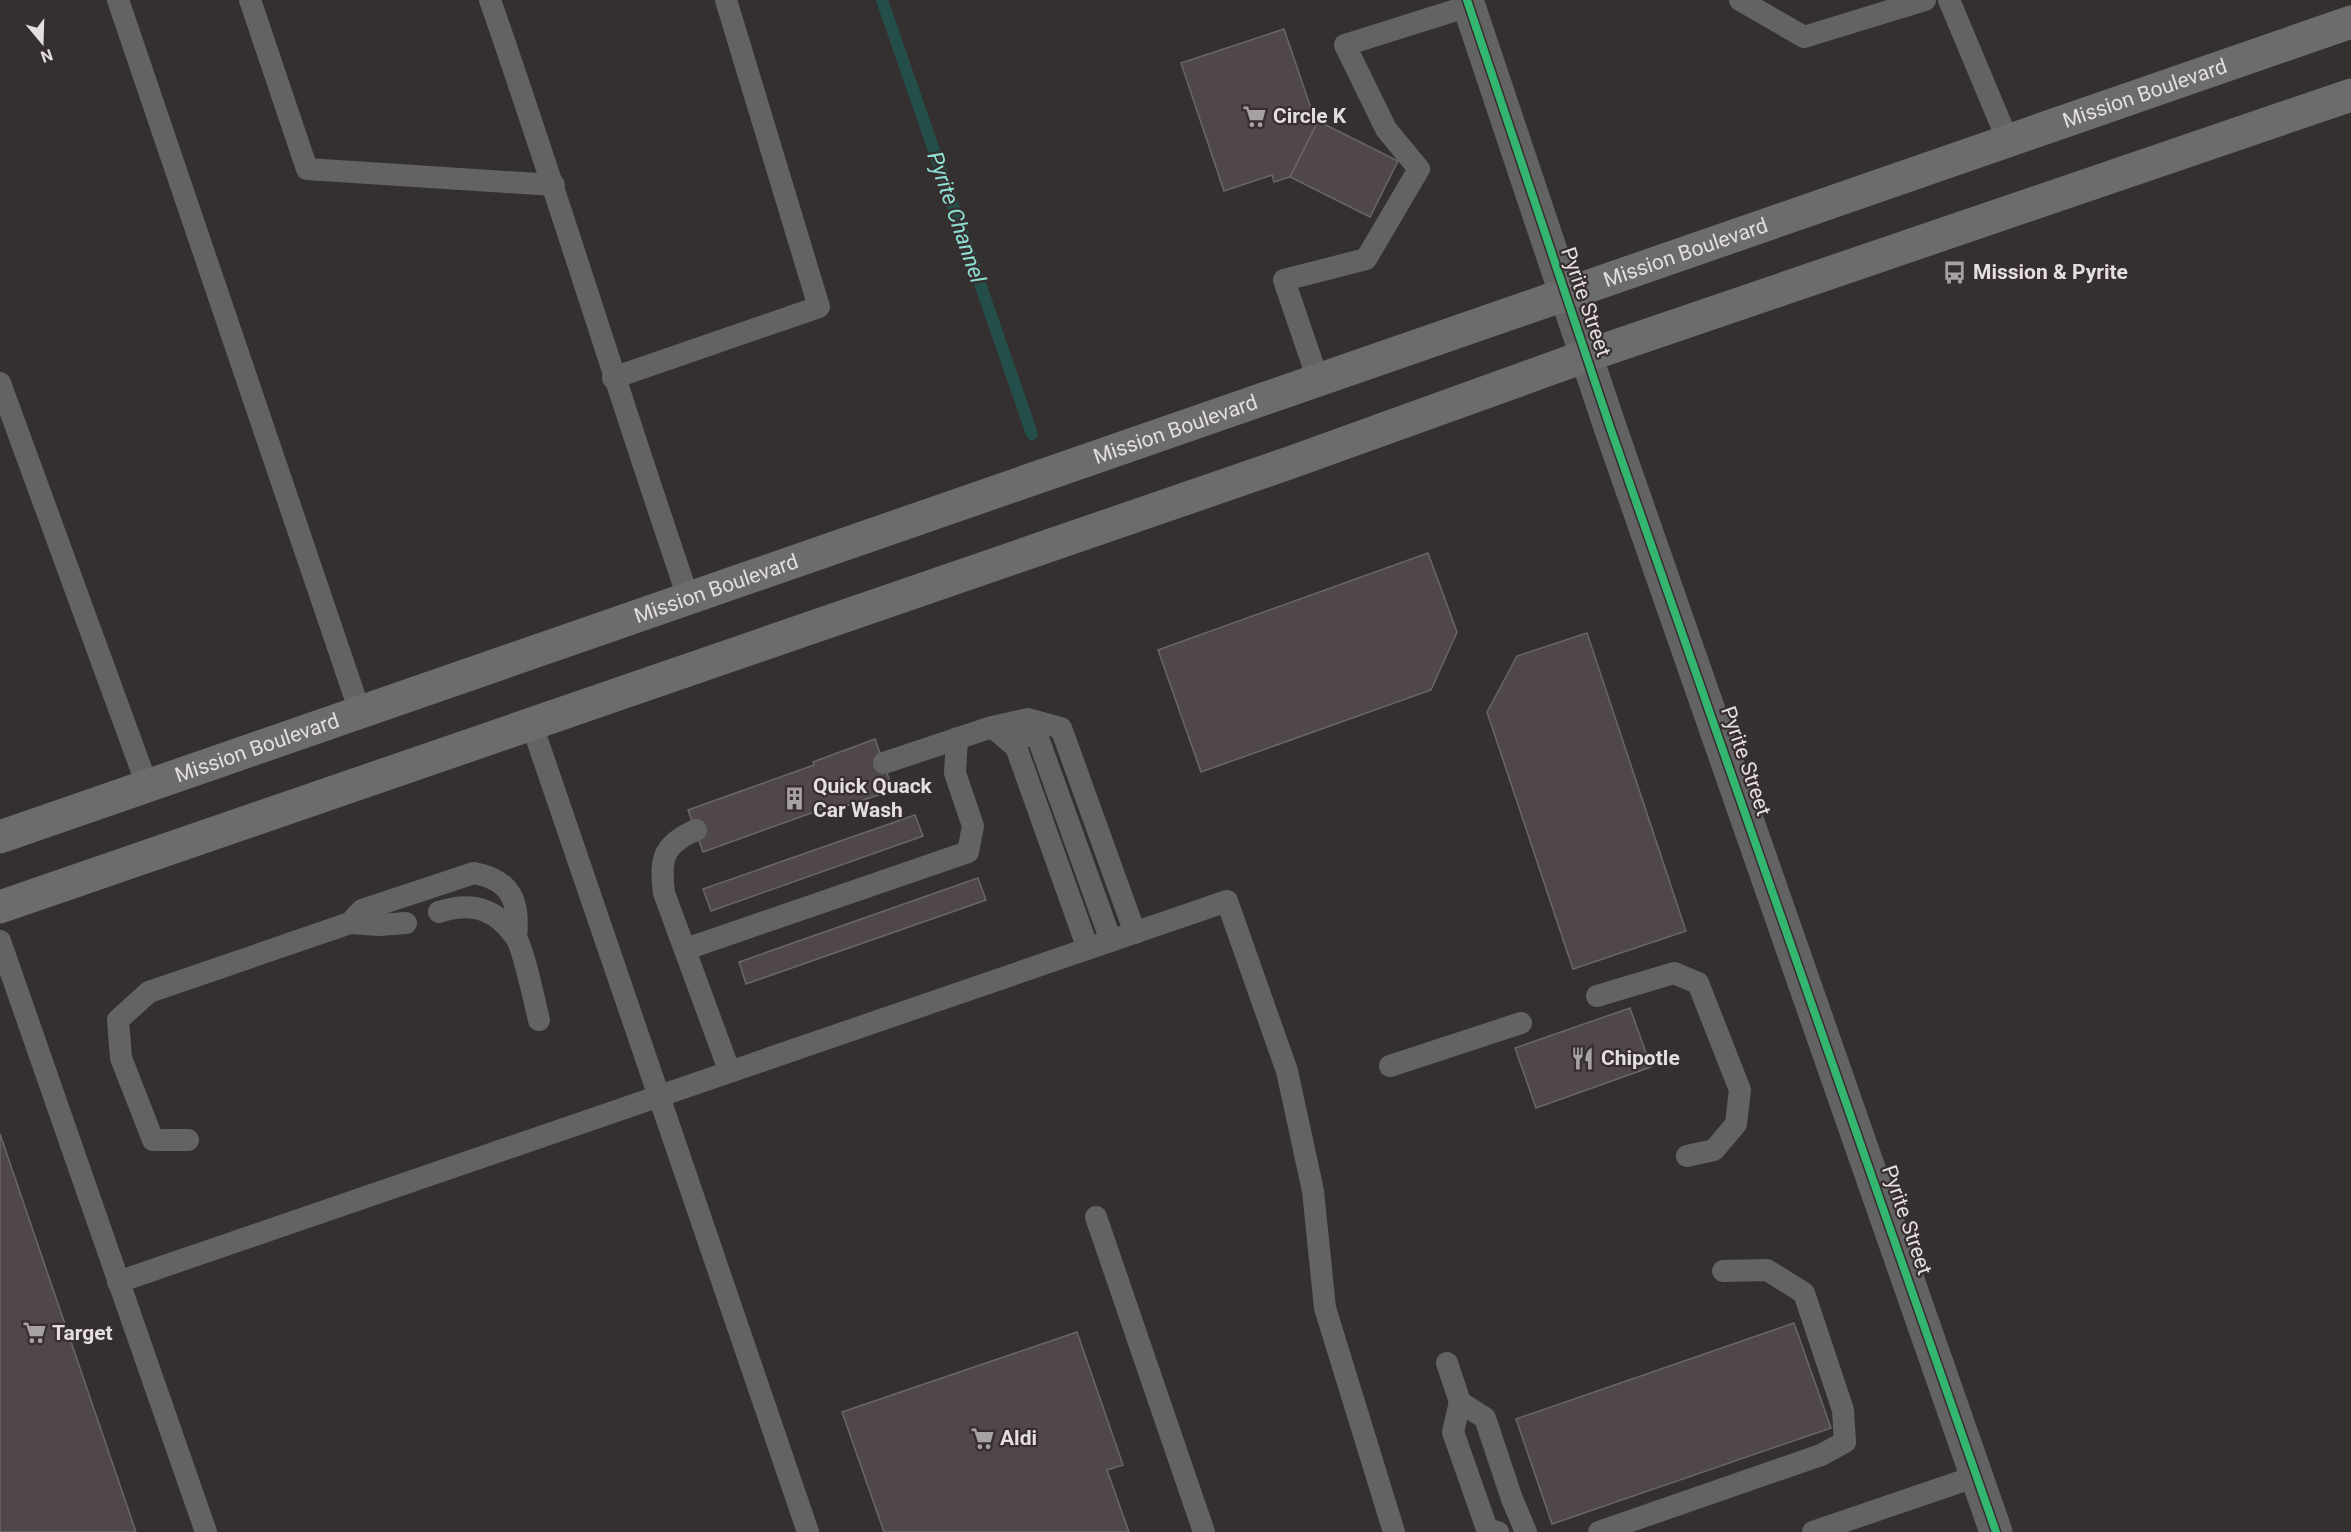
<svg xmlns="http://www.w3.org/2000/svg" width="2351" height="1532" font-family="Roboto,sans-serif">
  <rect width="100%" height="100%" fill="#353030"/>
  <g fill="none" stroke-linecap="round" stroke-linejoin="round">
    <path stroke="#244e49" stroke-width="12" d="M 882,0 L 1032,434"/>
  </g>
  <g fill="#504748" stroke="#6a6666" stroke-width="1.5">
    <path d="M 1284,29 L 1330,164 L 1274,182 L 1272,175 L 1224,191 L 1181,63 Z"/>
    <path d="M 1318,121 L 1398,161 L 1370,217 L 1290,177 Z"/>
    <path d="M 1428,553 L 1457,632 L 1431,690 L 1201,772 L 1158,650 Z"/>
    <path d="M 1587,633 L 1686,931 L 1573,969 L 1487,712 L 1517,656 Z"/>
    <path d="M 875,739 L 893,790 L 829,812 L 828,807 L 703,852 L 688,810 L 814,765 L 813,762 Z"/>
    <path d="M 915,815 L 923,836 L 711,911 L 703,889 Z"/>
    <path d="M 978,878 L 986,900 L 746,984 L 739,962 Z"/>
    <path d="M 1630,1008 L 1651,1067 L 1536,1108 L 1515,1048 Z"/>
    <path d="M 0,1134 L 136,1532 L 0,1532 Z"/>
    <path d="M 1794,1323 L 1831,1428 L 1552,1524 L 1516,1419 Z"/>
    <path d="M 1077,1332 L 1123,1465 L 1107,1470 L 1129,1532 L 884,1532 L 842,1412 Z"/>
  </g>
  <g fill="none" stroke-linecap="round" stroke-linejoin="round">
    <g stroke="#636363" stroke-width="22">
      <path d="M 118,0 L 360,712"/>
      <path d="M 250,0 L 307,169 L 554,185"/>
      <path d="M 490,0 C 559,198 620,399 688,597"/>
      <path d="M 1740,0 L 1804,37 L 1925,0"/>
      <path d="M 1949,0 L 2008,141"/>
      <path d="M 613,378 L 819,307 L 726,0"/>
      <path d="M 1318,380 L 1284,280 L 1366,259 L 1419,169 L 1386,129 L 1345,45 L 1469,6"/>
      <path d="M 0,383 L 147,785"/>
      <path d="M 532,725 L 808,1532"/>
      <path d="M 998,728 L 1038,738 L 1111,941"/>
      <path d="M 996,730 L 1016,747 L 1088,949"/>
      <path d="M 884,763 L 992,727 L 1028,719 L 1061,728 L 1135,933"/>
      <path d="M 696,830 C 662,845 660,859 664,893 L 729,1070"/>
      <path d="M 439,912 C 471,902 494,907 515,936 C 523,946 535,1004 539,1020"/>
      <path d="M 350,923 L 362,910 L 474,873 C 511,880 520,901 516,937"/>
      <path d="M 0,941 L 206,1532"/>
      <path d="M 686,949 L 968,852 L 973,826 L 955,773 L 957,738"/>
      <path d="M 1597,996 L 1674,973 L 1698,983 L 1740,1090 L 1736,1124 L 1714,1150 L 1687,1156"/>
      <path d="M 1390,1066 L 1521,1023"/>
      <path d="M 188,1140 L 153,1140 L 121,1058 L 118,1020 L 149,992 L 350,923 L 379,925 L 406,923"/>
      <path d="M 1096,1217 L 1204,1532"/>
      <path d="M 118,1282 L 1227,901 L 1287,1071 L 1313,1191 L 1325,1308 L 1394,1532"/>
      <path d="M 1447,1363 L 1460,1402 L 1485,1418 L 1512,1499 L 1526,1532"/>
      <path d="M 1460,1402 L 1453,1432 L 1487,1529 L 1498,1532"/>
      <path d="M 1599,1532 L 1821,1455 L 1845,1442 L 1843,1410 L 1804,1293 L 1767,1270 L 1723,1271"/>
      <path d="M 1813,1532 L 1977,1476"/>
    </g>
    <path stroke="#636363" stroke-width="33" d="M 1467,0 L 1610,427 L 1996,1532"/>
    <g stroke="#6c6c6c" stroke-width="33">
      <path id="s1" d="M 0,837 L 2351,22"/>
      <path d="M 0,907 L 1289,463 L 1586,356 L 2351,95"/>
    </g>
    <defs>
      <path id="cycleway" d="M 1467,0 L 1610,427 L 1996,1532"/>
    </defs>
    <use href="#cycleway" stroke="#372e2f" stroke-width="11"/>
    <use href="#cycleway" stroke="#33b770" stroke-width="8"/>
  </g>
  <defs>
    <symbol id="supermarket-bare" viewBox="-9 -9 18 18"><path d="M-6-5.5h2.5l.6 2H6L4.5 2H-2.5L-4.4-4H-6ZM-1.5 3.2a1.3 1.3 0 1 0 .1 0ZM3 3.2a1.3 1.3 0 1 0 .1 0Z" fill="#a7a1a1" stroke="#372e2f" stroke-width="2.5" paint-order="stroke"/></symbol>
    <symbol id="bus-bare" viewBox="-9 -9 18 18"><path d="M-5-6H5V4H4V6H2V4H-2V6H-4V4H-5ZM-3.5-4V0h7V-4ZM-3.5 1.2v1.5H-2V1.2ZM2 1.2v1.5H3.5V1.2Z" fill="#a7a1a1" stroke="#372e2f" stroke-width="2.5" paint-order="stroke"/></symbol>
    <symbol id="building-bare" viewBox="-9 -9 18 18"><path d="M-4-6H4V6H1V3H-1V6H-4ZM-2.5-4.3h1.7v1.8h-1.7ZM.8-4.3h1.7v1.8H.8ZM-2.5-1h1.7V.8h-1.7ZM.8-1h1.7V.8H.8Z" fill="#a7a1a1" stroke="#372e2f" stroke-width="2.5" paint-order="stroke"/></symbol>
    <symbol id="restaurant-bare" viewBox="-9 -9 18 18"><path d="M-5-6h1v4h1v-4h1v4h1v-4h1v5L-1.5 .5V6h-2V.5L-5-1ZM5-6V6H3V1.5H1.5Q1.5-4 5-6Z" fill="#a7a1a1" stroke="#372e2f" stroke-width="2.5" paint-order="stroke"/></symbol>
  </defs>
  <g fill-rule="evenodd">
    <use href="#supermarket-bare" x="1238" y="100" width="33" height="33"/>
    <use href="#bus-bare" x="1938" y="256" width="33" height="33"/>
    <use href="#building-bare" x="778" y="782" width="33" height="33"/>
    <use href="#restaurant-bare" x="1566" y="1042" width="33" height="33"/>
    <use href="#supermarket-bare" x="18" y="1316" width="33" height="33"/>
    <use href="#supermarket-bare" x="966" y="1422" width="33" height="33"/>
  </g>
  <g text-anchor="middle" stroke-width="4.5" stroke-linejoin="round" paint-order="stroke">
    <g font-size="21" fill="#e4dede" stroke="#372e2f">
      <text dy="7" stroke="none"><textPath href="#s1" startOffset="2270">Mission Boulevard</textPath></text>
      <text dy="7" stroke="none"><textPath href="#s1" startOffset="1784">Mission Boulevard</textPath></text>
      <text transform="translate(1586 302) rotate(71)" y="7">Pyrite Street</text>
      <text dy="7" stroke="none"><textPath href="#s1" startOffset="1244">Mission Boulevard</textPath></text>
      <text dy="7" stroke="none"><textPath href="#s1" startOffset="758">Mission Boulevard</textPath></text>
      <text dy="7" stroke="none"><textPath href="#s1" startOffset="272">Mission Boulevard</textPath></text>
      <text transform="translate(1746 761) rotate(71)" y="7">Pyrite Street</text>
      <text transform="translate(1907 1220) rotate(71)" y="7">Pyrite Street</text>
    </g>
    <g font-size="21" font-weight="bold" fill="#e4dede" stroke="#372e2f" text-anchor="start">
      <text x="1273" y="123">Circle K</text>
      <text x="1973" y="279">Mission &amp; Pyrite</text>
      <text x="813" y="793">Quick Quack<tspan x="813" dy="24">Car Wash</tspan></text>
      <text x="1601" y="1065">Chipotle</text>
      <text x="52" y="1340">Target</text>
      <text x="1000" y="1445">Aldi</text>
    </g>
    <g font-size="22" font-style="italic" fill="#8de0d6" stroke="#372e2f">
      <text transform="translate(957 217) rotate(71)" y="8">Pyrite Channel</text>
    </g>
  </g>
  <g transform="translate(42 42) rotate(161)" stroke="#372e2f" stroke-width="4.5" paint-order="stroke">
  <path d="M0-4.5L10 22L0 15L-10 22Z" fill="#e4dede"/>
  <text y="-9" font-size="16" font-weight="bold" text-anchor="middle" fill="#e4dede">N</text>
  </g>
</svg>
